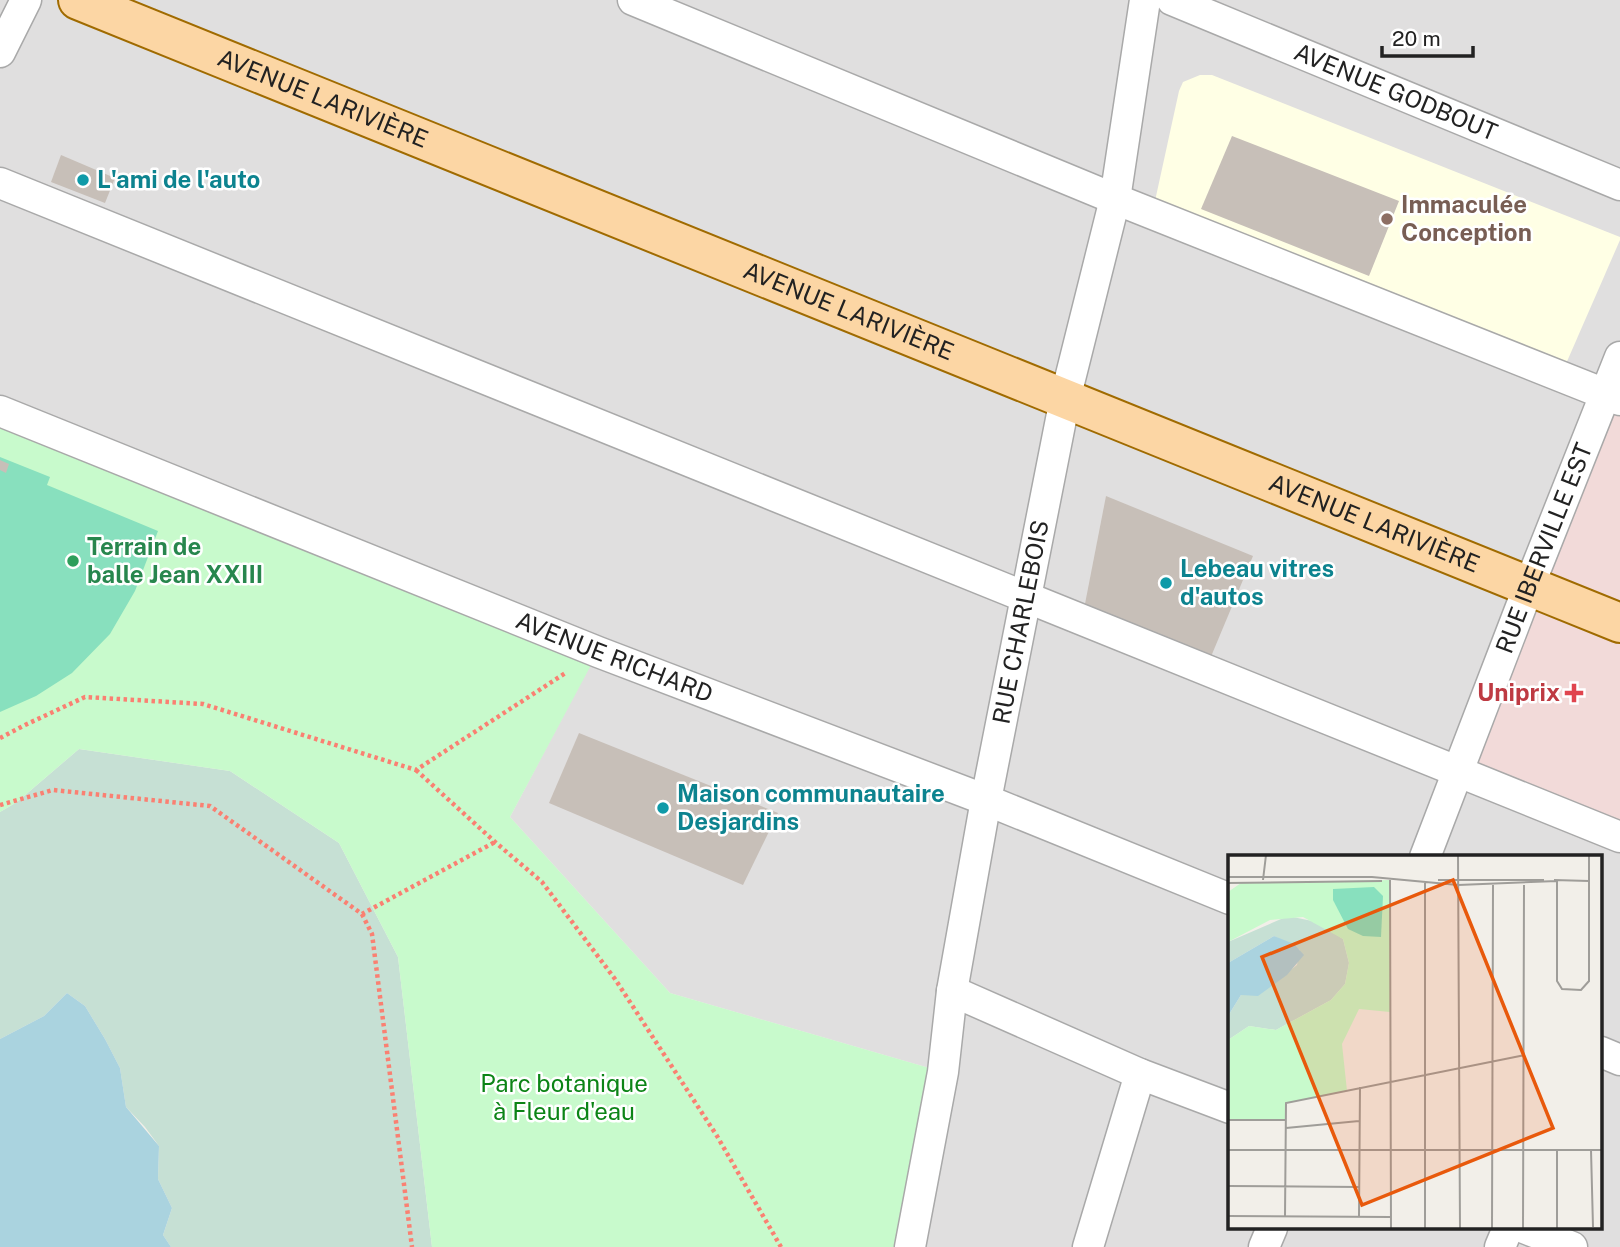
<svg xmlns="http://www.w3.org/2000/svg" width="1620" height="1247" font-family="'Public Sans',sans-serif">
  <rect width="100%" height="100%" fill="#f2efe9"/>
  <path fill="#e0dfdf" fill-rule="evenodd" d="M 0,0 L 1620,0 L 1620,1247 L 910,1247 L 943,1072 L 670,993 L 510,817 L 597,652 L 0,411 ZM 1230,857 L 1601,857 L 1601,1228 L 1230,1228 Z"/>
  <path fill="#f2dad9" d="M 1620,400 L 1620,837 L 1458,773 L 1529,586 Z"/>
  <path fill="#ffffe5" d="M 1200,75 L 1212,75 L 1620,237 L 1620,240 L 1565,366 L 1155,201 L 1179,91 L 1183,82 Z"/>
  <path fill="#c6e0d4" d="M 79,749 L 230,771 L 339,843 L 398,957 L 432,1247 L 171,1247 L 163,1235 L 172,1208 L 158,1179 L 159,1146 L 145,1127 L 126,1107 L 120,1068 L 105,1039 L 85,1006 L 67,993 L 44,1016 L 0,1039 L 0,812 L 17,802 Z"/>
  <path fill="#c8facc" d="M 0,411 L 598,652 L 510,817 L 670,993 L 943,1072 L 910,1247 L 432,1247 L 398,957 L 339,843 L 230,771 L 79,749 L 17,802 L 0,812 Z"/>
  <path fill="#88e0be" d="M 0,457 L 50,477 L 47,485 L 158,531 L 135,591 L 110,634 L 72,673 L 36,696 L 0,712 Z"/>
  <path fill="#aad3df" d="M 67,993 L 85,1006 L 105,1039 L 120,1068 L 126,1107 L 159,1146 L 158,1179 L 172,1208 L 163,1235 L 171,1247 L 0,1247 L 0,1039 L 44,1016 Z"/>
  <g fill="#c7bfb8">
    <path d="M 1232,136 L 1399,201 L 1369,276 L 1201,209 Z"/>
    <path d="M 61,155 L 115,178 L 105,203 L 51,182 Z"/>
    <path d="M 0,460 L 9,464 L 6,473 L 0,470 Z"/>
    <path d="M 1106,496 L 1253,556 L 1210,659 L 1084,609 Z"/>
    <path d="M 579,733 L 778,813 L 743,885 L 549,803 Z"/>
  </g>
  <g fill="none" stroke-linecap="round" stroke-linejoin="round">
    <defs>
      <g id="minor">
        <path d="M 633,0 L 1115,199 L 1620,400"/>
        <path id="s1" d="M 1172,0 L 1620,185"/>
        <path d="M 0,52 L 26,0"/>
        <path d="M 0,183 L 1620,837"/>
        <path id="s2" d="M 0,411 L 598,652 L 986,800 L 1230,899"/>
        <path id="s3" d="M 1425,857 L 1529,586 L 1620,357"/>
        <path d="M 952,991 L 1140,1074 L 1230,1108"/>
        <path d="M 1601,1052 L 1620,1060"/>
        <path d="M 1524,1228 L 1572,1247"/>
        <path id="s4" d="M 910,1247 L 943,1072 L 952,991 L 986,800 L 1065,399 L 1115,199 L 1145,0"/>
        <path d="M 1088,1247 L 1140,1074"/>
        <path d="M 1264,1247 L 1272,1228"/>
        <path d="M 1500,1247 L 1508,1228"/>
      </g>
      <g id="major">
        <path id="s5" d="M 78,0 L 1620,623"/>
      </g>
    </defs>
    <use href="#minor" stroke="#a9a9a9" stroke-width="33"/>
    <use href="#major" stroke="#a06b00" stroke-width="42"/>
    <g stroke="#fa8072" stroke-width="4.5" stroke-dasharray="3.5 3.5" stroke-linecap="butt">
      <path d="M 0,738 L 25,725 L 85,697 L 203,704 L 416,770 L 567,672"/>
      <path d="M 416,770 L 495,842 L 542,882 L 615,979 L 717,1136 L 781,1247"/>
      <path d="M 0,805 L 53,790 L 210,806 L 362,914 L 495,842"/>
      <path d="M 362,914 L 372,934 L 412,1247"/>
    </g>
    <use href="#minor" stroke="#fff" stroke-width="30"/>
    <use href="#major" stroke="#fcd6a4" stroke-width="38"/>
  </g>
  <g fill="#0f9aa8" stroke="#fff" stroke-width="2.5">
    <circle cx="83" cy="180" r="7"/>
    <circle cx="1166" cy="583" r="7"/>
    <circle cx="663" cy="808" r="7"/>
  </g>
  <circle fill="#8d6e63" stroke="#fff" stroke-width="2.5" cx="1387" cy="219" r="7"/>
  <circle fill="#2e9e5b" stroke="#fff" stroke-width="2.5" cx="73" cy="561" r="7"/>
  <path fill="#e0444e" stroke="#fff" stroke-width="2.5" d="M1570.5 682.5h7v7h7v7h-7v7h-7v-7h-7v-7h7z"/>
  <g text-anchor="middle" stroke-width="5" stroke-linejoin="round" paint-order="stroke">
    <g font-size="24" fill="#222" stroke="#fff">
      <text dy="8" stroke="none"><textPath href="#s1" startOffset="242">AVENUE GODBOUT</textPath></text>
      <text dy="8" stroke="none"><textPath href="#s5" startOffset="264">AVENUE LARIVIÈRE</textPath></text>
      <text dy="8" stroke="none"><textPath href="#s5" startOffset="831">AVENUE LARIVIÈRE</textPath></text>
      <text dy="8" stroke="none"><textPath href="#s5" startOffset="1398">AVENUE LARIVIÈRE</textPath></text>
      <text dy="8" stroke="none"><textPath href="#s3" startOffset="331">RUE IBERVILLE EST</textPath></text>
      <text dy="8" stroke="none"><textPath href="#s4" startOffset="635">RUE CHARLEBOIS</textPath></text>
      <text dy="8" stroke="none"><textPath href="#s2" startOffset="662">AVENUE RICHARD</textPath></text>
    </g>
    <g font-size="24" font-weight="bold" fill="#0d838f" stroke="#fff" text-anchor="start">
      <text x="97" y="188">L'ami de l'auto</text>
      <text x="1180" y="577">Lebeau vitres<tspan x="1180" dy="28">d'autos</tspan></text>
      <text x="677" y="802">Maison communautaire<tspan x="677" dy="28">Desjardins</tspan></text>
    </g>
    <g font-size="24" font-weight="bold" fill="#785e54" stroke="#fff" text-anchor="start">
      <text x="1401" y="213">Immaculée<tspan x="1401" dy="28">Conception</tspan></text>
    </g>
    <g font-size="24" font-weight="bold" fill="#27864d" stroke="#fff" text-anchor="start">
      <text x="87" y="555">Terrain de<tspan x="87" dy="28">balle Jean XXIII</tspan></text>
    </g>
    <g font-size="24" font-weight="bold" fill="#be3a42" stroke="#fff" text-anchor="end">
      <text x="1560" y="701">Uniprix</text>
    </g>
    <g font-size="24" fill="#0c8416" stroke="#fff">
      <text x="564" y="1092">Parc botanique<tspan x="564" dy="28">à Fleur d'eau</tspan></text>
    </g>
  </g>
  <g transform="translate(1228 855)">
    <rect width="374" height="374" fill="#f2efe9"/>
    <path d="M 60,61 L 89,67 L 115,84 L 121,108 L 117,129 L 103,145 L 48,175 L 21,171 L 0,185 L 0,161 L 13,140 L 30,140 L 54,122 L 69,110 L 72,95 L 46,81 L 0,108 L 0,87 Z" fill="#c6e0d4"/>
    <path d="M 162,25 L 162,157 L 131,154 L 114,189 L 119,236 L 58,248 L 58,265 L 0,265 L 0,185 L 21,171 L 48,175 L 103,145 L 117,129 L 121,108 L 115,84 L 75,62 L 42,65 L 0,87 L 0,37 L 13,28 Z" fill="#c8facc"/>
    <path d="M 146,32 L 155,41 L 153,82 L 135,81 L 120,74 L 105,45 L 105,34 Z" fill="#88e0be"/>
    <path d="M 46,81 L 66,89 L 76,100 L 59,120 L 30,141 L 13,140 L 0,161 L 0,108 Z" fill="#aad3df"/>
    <path fill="none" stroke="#9f9d99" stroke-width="2" d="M 230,0 L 232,374M 0,22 L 144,22 L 230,30 L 329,26M 35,25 L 38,0M 162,25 L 163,374M 210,25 L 316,25M 326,25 L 361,26M 329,26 L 329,126 L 334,134 L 353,135 L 361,126 L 361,0M 197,27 L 197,374M 0,28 L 154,26M 0,265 L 58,265M 58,273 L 131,266M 0,295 L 375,295M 329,295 L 329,374M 363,295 L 365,372M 0,331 L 131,332M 0,361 L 162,362M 57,361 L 58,248 L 297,200M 131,361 L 132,232M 264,374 L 265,30M 295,374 L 296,30"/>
    <path fill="#e8590c" fill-opacity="0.15" stroke="#e8590c" stroke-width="3.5" d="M 225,25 L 325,273 L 134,350 L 34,102 Z"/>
    <rect width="374" height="374" fill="none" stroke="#222" stroke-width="3.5"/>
  </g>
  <path d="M1382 46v10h91v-10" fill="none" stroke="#222222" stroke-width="3.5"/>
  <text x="1392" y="46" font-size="21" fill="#222222" stroke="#ffffff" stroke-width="5" paint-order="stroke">20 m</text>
</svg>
